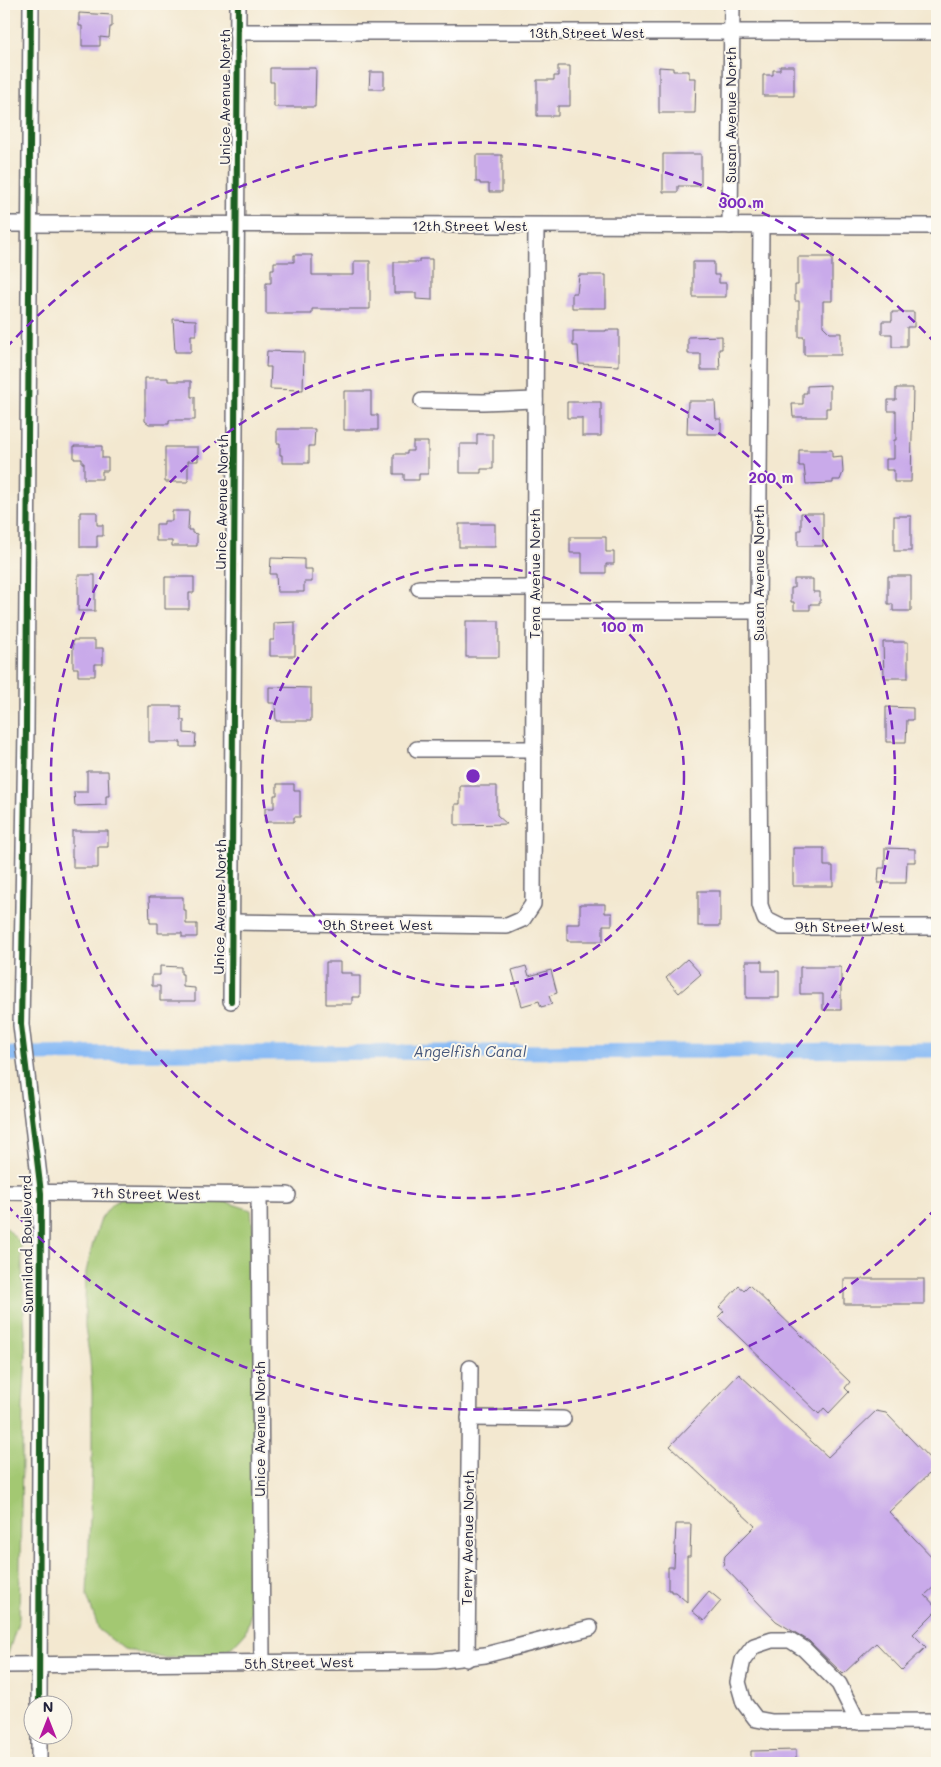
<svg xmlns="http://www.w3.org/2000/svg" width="941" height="1767" font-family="Mali,sans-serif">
  <rect width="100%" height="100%" fill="#fbf7ec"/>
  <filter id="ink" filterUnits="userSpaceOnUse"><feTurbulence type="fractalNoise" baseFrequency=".02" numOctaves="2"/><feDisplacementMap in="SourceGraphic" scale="10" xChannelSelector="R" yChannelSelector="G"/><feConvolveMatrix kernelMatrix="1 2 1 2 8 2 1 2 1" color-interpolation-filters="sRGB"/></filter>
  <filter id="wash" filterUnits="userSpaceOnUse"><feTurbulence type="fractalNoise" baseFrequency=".0096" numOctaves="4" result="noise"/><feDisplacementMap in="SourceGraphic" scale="20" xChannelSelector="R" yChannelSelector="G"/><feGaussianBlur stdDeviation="1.12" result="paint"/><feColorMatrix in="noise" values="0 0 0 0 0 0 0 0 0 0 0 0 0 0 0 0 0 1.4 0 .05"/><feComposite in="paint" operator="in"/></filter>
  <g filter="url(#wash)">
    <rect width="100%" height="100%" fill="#f3e8d0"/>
    <g fill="#a3c872" stroke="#627556">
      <path d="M 205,1195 L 251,1210 L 254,1239 L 256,1597 L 245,1633 L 232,1647 L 209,1657 L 162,1658 L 124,1649 L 99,1630 L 87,1596 L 92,1464 L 92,1389 L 90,1360 L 85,1327 L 85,1301 L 86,1272 L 93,1243 L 101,1219 L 111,1205 L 124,1197 Z"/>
      <path d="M 4,1228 L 7,1228 L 21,1244 L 26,1356 L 23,1406 L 19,1619 L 6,1660 L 4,1662 Z"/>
    </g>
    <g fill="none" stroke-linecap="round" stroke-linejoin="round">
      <path stroke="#87baf5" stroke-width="15" d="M 4,1054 L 937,1050"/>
    </g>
    <g id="blocks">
      <g fill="#c9aaea">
        <path d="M 79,13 L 112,15 L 112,27 L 110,27 L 109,38 L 100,37 L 100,46 L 82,46 L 82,26 L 79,26 Z"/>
        <path d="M 558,66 L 570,66 L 570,106 L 558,106 L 558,116 L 537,116 L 537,80 L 554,80 L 554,76 L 558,76 Z"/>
        <path d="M 780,66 L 794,66 L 794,96 L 763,96 L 763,75 L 773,75 L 773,70 L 780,70 Z"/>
        <path d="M 659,67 L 673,68 L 673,71 L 689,71 L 689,78 L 696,78 L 695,113 L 659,113 Z"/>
        <path d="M 270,68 L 316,68 L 315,107 L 274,107 L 274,82 L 270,82 Z"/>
        <path d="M 370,72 L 384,72 L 384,89 L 369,89 Z"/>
        <path d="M 663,154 L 701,154 L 701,186 L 678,186 L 678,192 L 663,192 Z"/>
        <path d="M 476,155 L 502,155 L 502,192 L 489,192 L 489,184 L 480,184 L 480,182 L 476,182 Z"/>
        <path d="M 294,255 L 312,255 L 312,275 L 354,275 L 354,261 L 370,261 L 370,309 L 312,309 L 312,314 L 266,314 L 266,283 L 271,283 L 271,269 L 274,269 L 274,262 L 294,262 Z"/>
        <path d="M 798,257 L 832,257 L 832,301 L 823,301 L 823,326 L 830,333 L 841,333 L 841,355 L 804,355 L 804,337 L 799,337 L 799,301 L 795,301 L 795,285 L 798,285 Z"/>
        <path d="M 419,259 L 432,259 L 432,300 L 416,299 L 416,293 L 394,293 L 394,262 L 419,262 Z"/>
        <path d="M 693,262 L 714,262 L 714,275 L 719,275 L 719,283 L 726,283 L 726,297 L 693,297 Z"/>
        <path d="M 579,275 L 606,275 L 606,308 L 572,308 L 572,293 L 577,293 Z"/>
        <path d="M 892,312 L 914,312 L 914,327 L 907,327 L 907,347 L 892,347 L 892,334 L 882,334 L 882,321 L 892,321 Z"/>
        <path d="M 173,319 L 196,320 L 196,335 L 191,335 L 191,352 L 175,352 Z"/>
        <path d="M 606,330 L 619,330 L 619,366 L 579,364 L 578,346 L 573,346 L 573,331 L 606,331 Z"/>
        <path d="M 722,336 L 722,349 L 719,349 L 720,370 L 701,370 L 701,354 L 688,354 L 688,337 Z"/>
        <path d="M 267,351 L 304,352 L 303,390 L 270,389 L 271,367 L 266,367 Z"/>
        <path d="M 145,378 L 168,378 L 168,381 L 191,381 L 191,397 L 195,397 L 195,420 L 169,420 L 169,424 L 149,424 L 145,421 Z"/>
        <path d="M 830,385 L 830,408 L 826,408 L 826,417 L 793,417 L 792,404 L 803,404 L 803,393 L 807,393 L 807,386 Z"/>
        <path d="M 896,388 L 913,388 L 911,482 L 894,482 L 894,470 L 886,470 L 886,459 L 894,459 L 894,440 L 896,440 L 896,411 L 888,411 L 888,400 L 896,400 Z"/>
        <path d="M 344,391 L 371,391 L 371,415 L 378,415 L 378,430 L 344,430 Z"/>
        <path d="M 688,401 L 715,401 L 716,419 L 721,419 L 721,434 L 687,434 Z"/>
        <path d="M 567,402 L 601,402 L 601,436 L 582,436 L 582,418 L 567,418 Z"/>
        <path d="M 277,429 L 315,429 L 314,446 L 309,446 L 309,463 L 282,463 L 282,455 L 280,455 L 280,443 L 277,443 Z"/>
        <path d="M 477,434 L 493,434 L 493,469 L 481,469 L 481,473 L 460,473 L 460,444 L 477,444 Z"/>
        <path d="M 413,442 L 428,442 L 428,474 L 419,474 L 419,480 L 404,480 L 404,474 L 394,474 L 394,454 L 407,454 L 407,451 L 413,451 Z"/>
        <path d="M 74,446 L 102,446 L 102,458 L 108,458 L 108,471 L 102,471 L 102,479 L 84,479 L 84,463 L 82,463 L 82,459 L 74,459 Z"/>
        <path d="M 165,447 L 198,447 L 198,461 L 188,461 L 188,482 L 165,482 Z"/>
        <path d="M 799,450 L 832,450 L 832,457 L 842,456 L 843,472 L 840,480 L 833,480 L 833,483 L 806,484 L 804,466 L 799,466 Z"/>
        <path d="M 172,511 L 189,511 L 188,530 L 192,530 L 192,533 L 197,534 L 197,546 L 172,546 L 172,541 L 156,541 L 156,524 L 164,524 L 164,521 L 172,521 Z"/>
        <path d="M 80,512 L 97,512 L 97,525 L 103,525 L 103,536 L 97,536 L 97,547 L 80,547 Z"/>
        <path d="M 801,513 L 823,513 L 823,546 L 798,546 L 798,530 L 801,530 Z"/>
        <rect x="894" y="516" width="17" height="35"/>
        <rect x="459" y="524" width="36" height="23"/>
        <path d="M 570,537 L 606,537 L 606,552 L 614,552 L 614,564 L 606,564 L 606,573 L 582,573 L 582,553 L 570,553 Z"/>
        <path d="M 271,558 L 304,559 L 304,569 L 312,569 L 312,582 L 304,582 L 304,592 L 277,592 L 276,574 L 270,574 Z"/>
        <rect x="78" y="575" width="17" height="36"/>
        <path d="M 888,576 L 911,576 L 911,611 L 893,611 L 893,604 L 888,604 Z"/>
        <path d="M 165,577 L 194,577 L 194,593 L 189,593 L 189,609 L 165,609 Z"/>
        <path d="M 794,579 L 813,579 L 813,592 L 820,592 L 820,604 L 810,604 L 810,610 L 794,610 L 794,602 L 791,602 L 791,588 L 794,588 Z"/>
        <rect x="466" y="621" width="33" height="36"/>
        <path d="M 295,622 L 295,656 L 270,656 L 270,640 L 274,640 L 274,623 Z"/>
        <path d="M 73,640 L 95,640 L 95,648 L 103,648 L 103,664 L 95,664 L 95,676 L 78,676 L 78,668 L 73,668 Z"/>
        <path d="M 883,642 L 908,642 L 908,678 L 884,678 Z"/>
        <path d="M 269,687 L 311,688 L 311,721 L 276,721 L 275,703 L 269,703 Z"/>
        <path d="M 149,706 L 181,706 L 181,720 L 184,720 L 184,733 L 196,734 L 195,747 L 181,747 L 181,742 L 149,742 Z"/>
        <path d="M 886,707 L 913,708 L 913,720 L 907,720 L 906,742 L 886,742 Z"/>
        <path d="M 87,771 L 108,771 L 109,796 L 106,796 L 106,805 L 75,806 L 74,792 L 87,792 Z"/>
        <path d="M 277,784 L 294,784 L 294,791 L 300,791 L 300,817 L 294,817 L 294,822 L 265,822 L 265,808 L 274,808 L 274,795 L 277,795 Z"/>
        <path d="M 460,786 L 497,786 L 497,815 L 507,824 L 455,825 L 455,804 L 460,804 Z"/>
        <path d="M 72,831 L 108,831 L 108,847 L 98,847 L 98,868 L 73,868 L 73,858 L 72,858 Z"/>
        <path d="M 793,848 L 824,848 L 824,866 L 833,866 L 833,886 L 793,886 Z"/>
        <path d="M 885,848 L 915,849 L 915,862 L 907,862 L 906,883 L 878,883 L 879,868 L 885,868 Z"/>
        <rect x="698" y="891" width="22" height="35"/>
        <path d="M 149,897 L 183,897 L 183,910 L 186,910 L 186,924 L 197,924 L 197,937 L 182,937 L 182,933 L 158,933 L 158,923 L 150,923 Z"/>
        <path d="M 580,904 L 605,904 L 605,913 L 612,913 L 612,925 L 603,925 L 603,941 L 567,941 L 567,924 L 580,924 Z"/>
        <path d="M 687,959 L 701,974 L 679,993 L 666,978 Z"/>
        <path d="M 746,961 L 762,961 L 762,971 L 779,971 L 779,998 L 746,998 Z"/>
        <path d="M 326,962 L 340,962 L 340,973 L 352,973 L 352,976 L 360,976 L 360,997 L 352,997 L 352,1004 L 326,1004 Z"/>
        <path d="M 160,966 L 181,967 L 181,974 L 183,974 L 183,987 L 195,988 L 195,1001 L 160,1001 L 160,986 L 152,986 L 152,975 L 160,975 Z"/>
        <path d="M 526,966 L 529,976 L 551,970 L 557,993 L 549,996 L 552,1004 L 541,1007 L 539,1001 L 522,1006 L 512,970 Z"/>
        <path d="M 800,967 L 841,967 L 841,1010 L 823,1010 L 823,994 L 800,994 Z"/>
        <rect x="844" y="1279" width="80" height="25"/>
        <path d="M 749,1285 L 850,1382 L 845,1388 L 849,1392 L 829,1413 L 824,1408 L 819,1414 L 718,1317 L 724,1311 L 719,1307 L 739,1286 L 744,1290 Z"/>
        <path d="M 739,1374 L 828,1457 L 876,1411 L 886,1413 L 933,1462 L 931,1472 L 889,1512 L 937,1562 L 937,1584 L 925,1595 L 937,1608 L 937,1610 L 913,1634 L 926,1647 L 902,1670 L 876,1643 L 843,1674 L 809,1641 L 776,1621 L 723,1566 L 725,1556 L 755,1526 L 670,1446 Z"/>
        <path d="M 676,1524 L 691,1524 L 690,1556 L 687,1556 L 687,1602 L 675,1592 L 671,1592 L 671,1590 L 668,1590 L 668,1567 L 674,1567 Z"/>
        <path d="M 709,1591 L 721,1601 L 704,1621 L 692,1611 Z"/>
        <path d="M 796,1750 L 796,1763 L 751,1763 L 751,1751 Z"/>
      </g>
    </g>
  </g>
  <g filter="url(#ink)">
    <use href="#blocks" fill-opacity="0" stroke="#6b676f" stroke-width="1"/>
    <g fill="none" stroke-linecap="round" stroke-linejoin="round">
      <defs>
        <g id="minor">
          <path d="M 31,4 L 26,730 L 21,1025 L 41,1193 L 39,1704"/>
          <path d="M 237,32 L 937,32"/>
          <path d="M 4,224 L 937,226"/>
          <path d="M 730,226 L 732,4"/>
          <path d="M 761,226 L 758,611 L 760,905 L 765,919 L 781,927 L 937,927"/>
          <path d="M 422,401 L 483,402 L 535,400"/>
          <path d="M 419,588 L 535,588"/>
          <path d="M 535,611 L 758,611"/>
          <path d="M 417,749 L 534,749"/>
          <path d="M 232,922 L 507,926 L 523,919 L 533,904 L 536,226"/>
          <path d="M 231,1001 L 238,4"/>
          <path d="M 4,1192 L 288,1195"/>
          <path d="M 259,1195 L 262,1663"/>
          <path d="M 469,1418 L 563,1419"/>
          <path d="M 467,1659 L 470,1368"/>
          <path d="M 4,1665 L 435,1661 L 485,1655 L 590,1628"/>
          <path d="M 858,1722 L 839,1684 L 804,1649 L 790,1640 L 772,1640 L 754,1646 L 743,1660 L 738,1682 L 744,1703 L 756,1719 L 772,1722 L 937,1721"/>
          <path d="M 39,1763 L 39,1734"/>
        </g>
      </defs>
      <use href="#minor" stroke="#6b676f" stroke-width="18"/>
      <use href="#minor" stroke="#fff" stroke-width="15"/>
      <defs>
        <g id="cycleway">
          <path d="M 31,4 L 26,730 L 21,1025 L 41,1193 L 39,1704"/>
          <path d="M 231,1001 L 238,4"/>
        </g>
      </defs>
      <use href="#cycleway" stroke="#fbf7ec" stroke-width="9"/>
      <use href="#cycleway" stroke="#1b5e20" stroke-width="6"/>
    </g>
  </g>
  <g fill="none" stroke="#7b2cbf" stroke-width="2.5" stroke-dasharray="9 6">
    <circle cx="473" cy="776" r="211"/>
    <circle cx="473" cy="776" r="422"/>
    <path d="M936 1208A633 633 0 0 1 6 1204M6 348A633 633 0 0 1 936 344"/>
  </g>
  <g text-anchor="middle" stroke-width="4" stroke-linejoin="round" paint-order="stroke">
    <g font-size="14" fill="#22223b" stroke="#fbf7ec">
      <text x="587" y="38">13th Street West</text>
      <text transform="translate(225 97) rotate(-90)" y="5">Unice Avenue North</text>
      <text transform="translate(731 115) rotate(-90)" y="5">Susan Avenue North</text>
      <text x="470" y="231">12th Street West</text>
      <text transform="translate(222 502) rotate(-89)" y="5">Unice Avenue North</text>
      <text transform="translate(759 573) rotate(-90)" y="5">Susan Avenue North</text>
      <text transform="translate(535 574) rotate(-90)" y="5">Tena Avenue North</text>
      <text transform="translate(220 907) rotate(-89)" y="5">Unice Avenue North</text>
      <text x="378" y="930">9th Street West</text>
      <text x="850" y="932">9th Street West</text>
      <text transform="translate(146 1194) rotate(1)" y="5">7th Street West</text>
      <text transform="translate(27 1244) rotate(-91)" y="5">Sunniland Boulevard</text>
      <text transform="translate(260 1429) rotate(-90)" y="5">Unice Avenue North</text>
      <text transform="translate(468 1538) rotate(-89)" y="5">Terry Avenue North</text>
      <text transform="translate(299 1663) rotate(-1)" y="5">5th Street West</text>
    </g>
    <g font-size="15" font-style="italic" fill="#45577c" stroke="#fbf7ec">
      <text x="470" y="1057">Angelfish Canal</text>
    </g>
  </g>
  <circle cx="473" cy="776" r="8" fill="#7b2cbf" stroke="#fbf7ec" stroke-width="2.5"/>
  <g font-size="15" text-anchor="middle" font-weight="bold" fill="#7b2cbf" stroke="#fbf7ec" stroke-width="4" stroke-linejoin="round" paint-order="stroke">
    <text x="741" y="208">300 m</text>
    <text x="771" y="483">200 m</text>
    <text x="622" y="632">100 m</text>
  </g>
  <rect width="941" height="1767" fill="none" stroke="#fbf7ec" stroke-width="20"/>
  <g transform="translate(48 1720)"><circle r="24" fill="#fbf7ec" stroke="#a4a2a5"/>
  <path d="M0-4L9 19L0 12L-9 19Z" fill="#b5179e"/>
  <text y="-8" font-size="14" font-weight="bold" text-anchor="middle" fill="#22223b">N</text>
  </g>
</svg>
